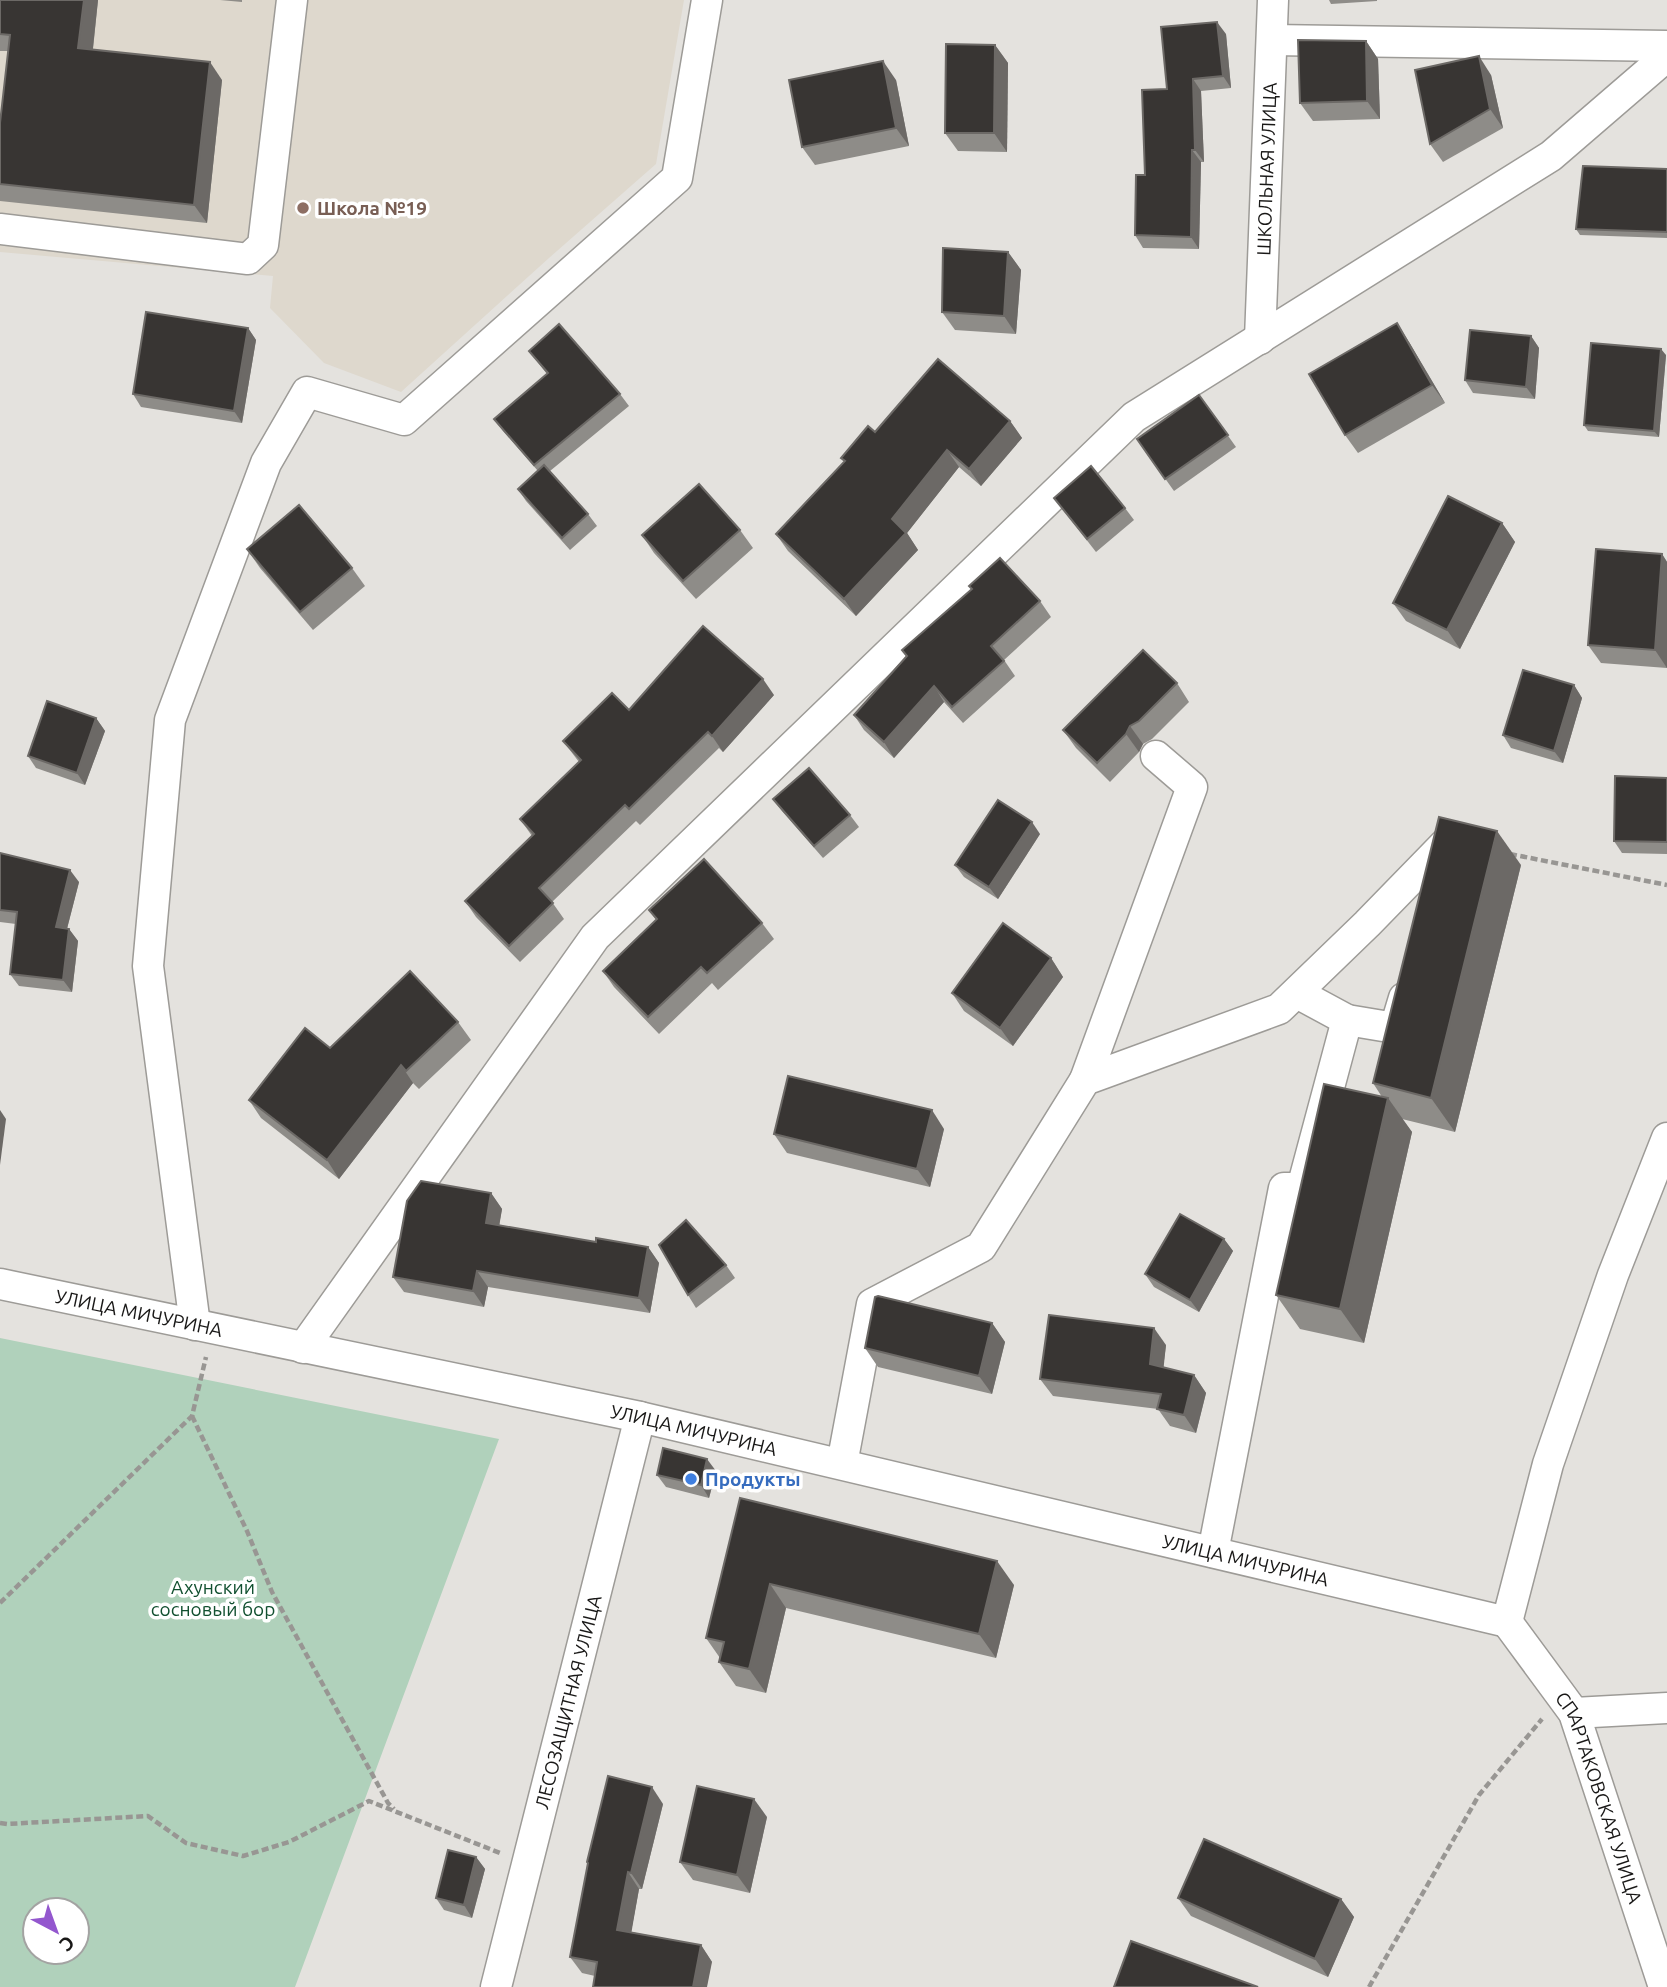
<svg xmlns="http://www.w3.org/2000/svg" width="1667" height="1987" font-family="Ubuntu,sans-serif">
  <rect width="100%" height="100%" fill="#e4e2de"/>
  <path fill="#ded8cd" d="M 0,0 L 684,0 L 656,164 L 549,258 L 401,392 L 324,363 L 270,308 L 273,276 L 0,252 Z"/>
  <path fill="#b0d1bb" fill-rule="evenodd" d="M 0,1338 L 499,1439 L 295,1987 L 0,1987 ZM 77,1910 L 77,1952 L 35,1952 L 35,1910 Z"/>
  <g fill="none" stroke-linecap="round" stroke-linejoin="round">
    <defs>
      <g id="minor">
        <path d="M 1272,40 L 1667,46"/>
        <path d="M 0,229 L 248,259 L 263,245 L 292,0"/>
        <path id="s1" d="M 1260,339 L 1273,0"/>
        <path d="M 1297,993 L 1347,1020"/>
        <path d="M 1085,1080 L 1192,787 L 1156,756"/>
        <path id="s2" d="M 0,1284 L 640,1417 L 1507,1622"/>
        <path d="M 195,1325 L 148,966 L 170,720 L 266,463 L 307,392 L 404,420 L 677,178 L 707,0"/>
        <path d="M 303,1348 L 595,937 L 1134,417 L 1551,156 L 1667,56"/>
        <path d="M 842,1464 L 872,1304 L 981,1247 L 1085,1080 L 1279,1009 L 1367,924 L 1445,844"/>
        <path d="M 1213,1552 L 1284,1188 L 1302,1188 L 1347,1020 L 1395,1028 L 1404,998"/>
        <path d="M 1507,1622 L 1548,1464 L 1613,1275 L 1667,1138"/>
        <path id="s3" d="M 1507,1622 L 1574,1713 L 1664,1987"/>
        <path d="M 1574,1713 L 1667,1708"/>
        <path id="s4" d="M 496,1987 L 640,1417"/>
      </g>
    </defs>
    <use href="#minor" stroke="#9d9b97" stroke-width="33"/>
    <g stroke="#989693" stroke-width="4.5" stroke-dasharray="7 3.5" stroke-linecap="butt">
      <path d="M 1510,854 L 1667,885"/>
      <path d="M 192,1416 L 247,1531 L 272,1592 L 388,1803 L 394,1809"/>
      <path d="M 0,1603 L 192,1416 L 206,1357"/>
      <path d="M 0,1823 L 7,1824 L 148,1816 L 186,1843 L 243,1856 L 289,1842 L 369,1801 L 500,1853"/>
      <path d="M 1369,1987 L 1479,1795 L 1542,1719"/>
    </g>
    <use href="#minor" stroke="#fff" stroke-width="30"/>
  </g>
  <g fill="#8e8c88">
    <path d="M 0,0 L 98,0 L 93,49 L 222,80 L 207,223 L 0,201 L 0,123 L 8,51 L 0,51 Z"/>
    <path d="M 220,0 L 242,0 L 242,2 Z"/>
    <path d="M 1329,0 L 1377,0 L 1377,1 L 1331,4 Z"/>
    <path d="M 1226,34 L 1231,88 L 1201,91 L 1204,162 L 1201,162 L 1199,249 L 1143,248 L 1135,235 L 1145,175 L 1167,89 Z"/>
    <path d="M 1366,41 L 1378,59 L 1380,119 L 1313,121 L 1300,103 Z"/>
    <path d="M 995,45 L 1008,63 L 1007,152 L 958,151 L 945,133 Z"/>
    <path d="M 1491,75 L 1503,128 L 1443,162 L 1430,144 Z"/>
    <path d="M 896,80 L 909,146 L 815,165 L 802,147 Z"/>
    <path d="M 1667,169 L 1667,238 L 1580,235 L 1576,229 Z"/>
    <path d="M 1008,252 L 1021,270 L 1016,334 L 955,330 L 942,312 Z"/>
    <path d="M 248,328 L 256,340 L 242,423 L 141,407 L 133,394 Z"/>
    <path d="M 1531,336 L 1539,348 L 1535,399 L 1473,393 L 1465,380 Z"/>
    <path d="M 1409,342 L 1445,403 L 1358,453 L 1345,435 Z"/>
    <path d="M 529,351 L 620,394 L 629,406 L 550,471 L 588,514 L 597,526 L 570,550 L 526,501 L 518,489 L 538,471 L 503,431 L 494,419 L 547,374 Z"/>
    <path d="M 1666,355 L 1659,437 L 1588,431 L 1584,425 Z"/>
    <path d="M 1199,395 L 1236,447 L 1174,491 L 1137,439 Z"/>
    <path d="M 1010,421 L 1022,438 L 981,486 L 959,467 L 907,533 L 918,550 L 856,616 L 788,551 L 776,534 L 844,462 L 841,458 L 875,432 Z"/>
    <path d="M 1054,498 L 1125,508 L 1134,520 L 1096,552 Z"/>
    <path d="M 1502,523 L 1515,542 L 1460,649 L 1406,621 L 1393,603 Z"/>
    <path d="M 740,530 L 753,548 L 696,599 L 654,553 L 642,535 Z"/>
    <path d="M 247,549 L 352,568 L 365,586 L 313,630 L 260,568 Z"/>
    <path d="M 1662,554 L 1667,562 L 1667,668 L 1601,663 L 1588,645 Z"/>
    <path d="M 1040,601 L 1051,617 L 1004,660 L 1015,676 L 963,723 L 944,702 L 894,758 L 864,730 L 854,715 L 906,656 L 902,650 Z"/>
    <path d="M 1177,683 L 1189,702 L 1152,739 L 1143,744 L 1139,752 L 1110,782 L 1076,748 L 1063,730 Z"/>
    <path d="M 1574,685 L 1582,698 L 1563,763 L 1511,748 L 1503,735 Z"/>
    <path d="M 774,695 L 723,752 L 719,748 L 640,825 L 636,821 L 552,902 L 564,919 L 520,962 L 476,917 L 465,901 L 532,836 L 520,819 L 579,762 L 563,741 L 629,710 Z"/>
    <path d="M 96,718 L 105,731 L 85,785 L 36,768 L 28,756 Z"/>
    <path d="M 1667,778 L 1667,854 L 1622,853 L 1614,841 Z"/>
    <path d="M 773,799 L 850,815 L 859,827 L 823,858 L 782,811 Z"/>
    <path d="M 1040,834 L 998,899 L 964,877 L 955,865 Z"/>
    <path d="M 0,853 L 79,882 L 67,929 L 69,929 L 78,941 L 72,992 L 19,986 L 10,974 L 16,924 L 0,922 Z"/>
    <path d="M 1521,865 L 1455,1132 L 1402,1119 L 1412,1132 L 1364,1343 L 1300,1329 L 1276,1295 L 1382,1097 L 1373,1083 Z"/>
    <path d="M 649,910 L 762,923 L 774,939 L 718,990 L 712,983 L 659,1034 L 614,987 L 603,971 L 656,920 Z"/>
    <path d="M 1051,958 L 1063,977 L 1013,1046 L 964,1011 L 952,993 Z"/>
    <path d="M 458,1022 L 471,1040 L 419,1089 L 413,1083 L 339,1179 L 261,1118 L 249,1100 L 330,1048 Z"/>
    <path d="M 944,1129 L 930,1187 L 787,1153 L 774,1134 Z"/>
    <path d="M 491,1193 L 502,1209 L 499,1225 L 596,1242 L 648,1247 L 659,1263 L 650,1313 L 488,1287 L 484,1307 L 404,1292 L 393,1277 Z"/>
    <path d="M 1224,1239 L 1233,1251 L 1199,1312 L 1154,1287 L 1145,1274 Z"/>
    <path d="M 726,1265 L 735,1278 L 696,1308 L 688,1295 Z"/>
    <path d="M 992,1323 L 1005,1342 L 992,1394 L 878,1367 L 865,1348 Z"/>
    <path d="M 1166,1345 L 1163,1368 L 1194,1375 L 1206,1393 L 1196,1433 L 1170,1426 L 1158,1409 L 1053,1396 L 1040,1379 Z"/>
    <path d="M 716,1471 L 709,1498 L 666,1487 L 657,1475 Z"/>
    <path d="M 740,1498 L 1014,1585 L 996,1658 L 786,1608 L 766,1693 L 736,1686 L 719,1662 L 720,1658 L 706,1638 Z"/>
    <path d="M 663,1804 L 642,1889 L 639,1889 L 631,1932 L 701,1945 L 712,1962 L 595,1976 L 582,1973 L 570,1957 L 588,1864 L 587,1862 Z"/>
    <path d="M 767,1817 L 750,1893 L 693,1880 L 680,1862 Z"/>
    <path d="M 476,1857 L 485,1869 L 472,1918 L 444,1910 L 436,1898 Z"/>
    <path d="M 1178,1898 L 1341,1899 L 1354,1917 L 1328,1977 L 1191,1916 Z"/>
  </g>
  <g fill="#6c6966">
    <path d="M 84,0 L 98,0 L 91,66 L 78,48 Z"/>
    <path d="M 1217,22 L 1226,34 L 1231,88 L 1223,76 Z"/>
    <path d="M 1366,41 L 1378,59 L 1380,119 L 1367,101 Z"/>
    <path d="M 995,45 L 1008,63 L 1007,152 L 994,133 Z"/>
    <path d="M 1479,56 L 1491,75 L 1503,128 L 1490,109 Z"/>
    <path d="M 883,61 L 896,80 L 909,146 L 896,128 Z"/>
    <path d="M 210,62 L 222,80 L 207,223 L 194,205 Z"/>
    <path d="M 1193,79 L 1201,91 L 1204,162 L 1195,150 Z"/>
    <path d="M 1192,150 L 1201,162 L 1199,249 L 1191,237 Z"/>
    <path d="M 1008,252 L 1021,270 L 1016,334 L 1004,316 Z"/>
    <path d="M 1397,323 L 1409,342 L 1445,403 L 1432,385 Z"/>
    <path d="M 248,328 L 256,340 L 242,423 L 234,411 Z"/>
    <path d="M 1531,336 L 1539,348 L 1535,399 L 1526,387 Z"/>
    <path d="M 1661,349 L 1666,355 L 1659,437 L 1654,431 Z"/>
    <path d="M 1010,421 L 1022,438 L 981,486 L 969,469 Z"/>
    <path d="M 947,450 L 959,467 L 907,533 L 918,550 L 856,616 L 844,599 L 892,519 Z"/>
    <path d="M 1502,523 L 1515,542 L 1460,649 L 1447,630 Z"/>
    <path d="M 1662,554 L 1667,562 L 1667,668 L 1655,650 Z"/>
    <path d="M 763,679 L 774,695 L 723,752 L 712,736 Z"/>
    <path d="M 1574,685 L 1582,698 L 1563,763 L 1554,751 Z"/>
    <path d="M 934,686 L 944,702 L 894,758 L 884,742 Z"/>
    <path d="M 96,718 L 105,731 L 85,785 L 77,773 Z"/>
    <path d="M 1130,726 L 1143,744 L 1139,752 L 1126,734 Z"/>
    <path d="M 1032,822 L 1040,834 L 998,899 L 989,887 Z"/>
    <path d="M 1497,831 L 1521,865 L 1455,1132 L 1431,1098 Z"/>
    <path d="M 70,870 L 79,882 L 64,940 L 56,927 Z"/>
    <path d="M 69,929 L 78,941 L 72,992 L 63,980 Z"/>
    <path d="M 1051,958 L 1063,977 L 1013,1046 L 1000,1028 Z"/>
    <path d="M 401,1065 L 413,1083 L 339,1179 L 327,1160 Z"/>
    <path d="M 1388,1098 L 1412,1132 L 1364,1343 L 1340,1309 Z"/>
    <path d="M 0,1110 L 6,1119 L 0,1165 Z"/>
    <path d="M 932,1110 L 944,1129 L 930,1187 L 917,1169 Z"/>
    <path d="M 491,1193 L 502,1209 L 497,1239 L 486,1223 Z"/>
    <path d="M 1224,1239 L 1233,1251 L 1199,1312 L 1190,1300 Z"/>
    <path d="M 648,1247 L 659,1263 L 650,1313 L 639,1298 Z"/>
    <path d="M 477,1271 L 488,1287 L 484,1307 L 473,1291 Z"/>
    <path d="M 992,1323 L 1005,1342 L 992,1394 L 979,1376 Z"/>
    <path d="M 1154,1328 L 1166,1345 L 1162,1382 L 1150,1364 Z"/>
    <path d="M 1194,1375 L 1206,1393 L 1196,1433 L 1184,1415 Z"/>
    <path d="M 707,1459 L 716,1471 L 709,1498 L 701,1485 Z"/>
    <path d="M 997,1561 L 1014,1585 L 996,1658 L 979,1634 Z"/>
    <path d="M 770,1584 L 786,1608 L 766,1693 L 749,1669 Z"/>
    <path d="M 652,1787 L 663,1804 L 642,1889 L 631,1873 Z"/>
    <path d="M 754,1799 L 767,1817 L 750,1893 L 737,1875 Z"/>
    <path d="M 476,1857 L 485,1869 L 472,1918 L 464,1905 Z"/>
    <path d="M 628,1872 L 639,1889 L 629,1946 L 617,1930 Z"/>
    <path d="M 1341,1899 L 1354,1917 L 1328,1977 L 1315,1959 Z"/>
    <path d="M 701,1945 L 712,1962 L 707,1987 L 693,1987 Z"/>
  </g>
  <g fill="#383533" stroke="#6c6966" stroke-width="2">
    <path d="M 0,0 L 84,0 L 78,48 L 210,62 L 194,205 L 0,184 L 0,123 L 10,35 L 0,34 Z"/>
    <path d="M 1217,22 L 1223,76 L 1193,79 L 1195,150 L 1192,150 L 1191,237 L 1135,235 L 1136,175 L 1145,175 L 1142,90 L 1167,89 L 1161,27 Z"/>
    <path d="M 1298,40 L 1366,41 L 1367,101 L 1300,103 Z"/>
    <path d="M 946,44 L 995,45 L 994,133 L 945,133 Z"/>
    <path d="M 1479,56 L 1490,109 L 1430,144 L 1415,70 Z"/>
    <path d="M 883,61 L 896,128 L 802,147 L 789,80 Z"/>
    <path d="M 1583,166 L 1667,169 L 1667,232 L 1576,229 Z"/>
    <path d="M 943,248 L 1008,252 L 1004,316 L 942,312 Z"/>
    <path d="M 146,312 L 248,328 L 234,411 L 133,394 Z"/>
    <path d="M 1397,323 L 1432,385 L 1345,435 L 1309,374 Z"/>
    <path d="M 559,324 L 620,394 L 534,465 L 494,419 L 548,373 L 529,351 Z"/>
    <path d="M 1470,330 L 1531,336 L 1526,387 L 1465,380 Z"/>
    <path d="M 1591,343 L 1661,349 L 1654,431 L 1584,425 Z"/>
    <path d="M 938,359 L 1010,421 L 969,469 L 947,450 L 892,519 L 906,533 L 844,599 L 776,534 L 845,461 L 841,458 L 868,426 L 875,432 Z"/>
    <path d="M 1199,395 L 1228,435 L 1165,479 L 1137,439 Z"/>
    <path d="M 544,465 L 588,514 L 562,538 L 518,489 Z"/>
    <path d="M 1091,466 L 1125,508 L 1087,539 L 1054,498 Z"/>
    <path d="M 699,484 L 740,530 L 683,581 L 642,535 Z"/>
    <path d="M 1448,496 L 1502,523 L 1447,630 L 1393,603 Z"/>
    <path d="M 299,505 L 352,568 L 300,612 L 247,549 Z"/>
    <path d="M 1596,549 L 1662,554 L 1655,650 L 1588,645 Z"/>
    <path d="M 1000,558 L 1040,601 L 991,646 L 1004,661 L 952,707 L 934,686 L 884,742 L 854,715 L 907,656 L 902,650 L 972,589 L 969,586 Z"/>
    <path d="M 703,626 L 763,679 L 712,736 L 708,732 L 629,809 L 625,805 L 539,888 L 553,903 L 509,946 L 465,901 L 534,834 L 520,819 L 581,760 L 563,741 L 612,693 L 629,710 Z"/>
    <path d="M 1143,650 L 1177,683 L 1139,721 L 1130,726 L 1126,734 L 1097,763 L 1063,730 Z"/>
    <path d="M 1523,670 L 1574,685 L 1554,751 L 1503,735 Z"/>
    <path d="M 47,701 L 96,718 L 77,773 L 28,756 Z"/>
    <path d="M 809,768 L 850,815 L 814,846 L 773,799 Z"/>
    <path d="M 1615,776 L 1667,778 L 1667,842 L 1614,841 Z"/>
    <path d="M 998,800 L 1032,822 L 989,887 L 955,865 Z"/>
    <path d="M 1439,817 L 1497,831 L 1431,1098 L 1373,1083 Z"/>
    <path d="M 0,853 L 70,870 L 56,927 L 69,929 L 63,980 L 10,974 L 17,912 L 0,910 Z"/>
    <path d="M 704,859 L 762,923 L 707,973 L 701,967 L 648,1017 L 603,971 L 657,919 L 649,910 Z"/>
    <path d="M 1003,923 L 1051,958 L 1000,1028 L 952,993 Z"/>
    <path d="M 410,971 L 458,1022 L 406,1071 L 401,1065 L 327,1160 L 249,1100 L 305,1028 L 330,1048 Z"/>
    <path d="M 788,1076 L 932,1110 L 917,1169 L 774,1134 Z"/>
    <path d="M 1324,1084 L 1388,1098 L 1340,1309 L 1276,1295 Z"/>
    <path d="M 421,1181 L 491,1193 L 486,1223 L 596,1242 L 596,1238 L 648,1247 L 639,1298 L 477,1271 L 473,1291 L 393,1277 L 407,1201 Z"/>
    <path d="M 1180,1214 L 1224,1239 L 1190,1300 L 1145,1274 Z"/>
    <path d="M 686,1220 L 726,1265 L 688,1295 L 659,1245 Z"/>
    <path d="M 878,1296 L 992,1323 L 979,1376 L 865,1348 L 875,1297 Z"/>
    <path d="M 1049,1315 L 1154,1328 L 1150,1364 L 1194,1375 L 1184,1415 L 1157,1409 L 1161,1394 L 1040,1379 Z"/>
    <path d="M 663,1448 L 707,1459 L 701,1485 L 657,1475 Z"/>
    <path d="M 740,1498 L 997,1561 L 979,1634 L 770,1584 L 749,1669 L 719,1662 L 724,1642 L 706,1638 Z"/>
    <path d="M 608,1776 L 652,1787 L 631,1873 L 628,1872 L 617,1930 L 701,1945 L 693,1987 L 593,1987 L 597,1962 L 570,1957 L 588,1863 L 587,1862 Z"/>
    <path d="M 697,1786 L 754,1799 L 737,1875 L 680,1862 Z"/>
    <path d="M 1204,1839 L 1341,1899 L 1315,1959 L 1178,1898 Z"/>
    <path d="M 448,1850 L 476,1857 L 464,1905 L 436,1898 Z"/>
    <path d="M 1131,1941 L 1258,1987 L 1114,1987 Z"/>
  </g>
  <circle fill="#8d6e63" stroke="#fff" stroke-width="2.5" cx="303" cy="208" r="7"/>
  <circle fill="#3f7fe0" stroke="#fff" stroke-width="2.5" cx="691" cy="1479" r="7"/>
  <g text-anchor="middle" stroke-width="7" stroke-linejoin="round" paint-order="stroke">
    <g font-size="19" fill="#191817" stroke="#fff">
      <text dy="7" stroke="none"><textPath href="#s1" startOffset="170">ШКОЛЬНАЯ УЛИЦА</textPath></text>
      <text dy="7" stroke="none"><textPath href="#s2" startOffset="142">УЛИЦА МИЧУРИНА</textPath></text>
      <text dy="7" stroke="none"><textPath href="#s2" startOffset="709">УЛИЦА МИЧУРИНА</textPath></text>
      <text dy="7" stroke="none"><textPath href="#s2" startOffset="1276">УЛИЦА МИЧУРИНА</textPath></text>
      <text dy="7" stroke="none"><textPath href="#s4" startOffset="294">ЛЕСОЗАЩИТНАЯ УЛИЦА</textPath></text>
      <text dy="7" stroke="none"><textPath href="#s3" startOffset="201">СПАРТАКОВСКАЯ УЛИЦА</textPath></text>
    </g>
    <g font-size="19" font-weight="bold" fill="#785e54" stroke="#fff" text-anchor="start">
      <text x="317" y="215">Школа №19</text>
    </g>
    <g font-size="19" font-weight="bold" fill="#366cbe" stroke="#fff" text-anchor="start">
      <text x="705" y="1486">Продукты</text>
    </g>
    <g font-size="19" fill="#115030" stroke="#fff">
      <text x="213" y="1594">Ахунский<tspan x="213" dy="22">сосновый бор</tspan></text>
    </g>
  </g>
  <g transform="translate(56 1931) rotate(139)"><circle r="33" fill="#ffffff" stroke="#a3a3a2" stroke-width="2"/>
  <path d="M0-5L12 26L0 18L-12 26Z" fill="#9357ce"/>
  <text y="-10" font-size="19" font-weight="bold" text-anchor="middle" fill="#191817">С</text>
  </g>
</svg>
